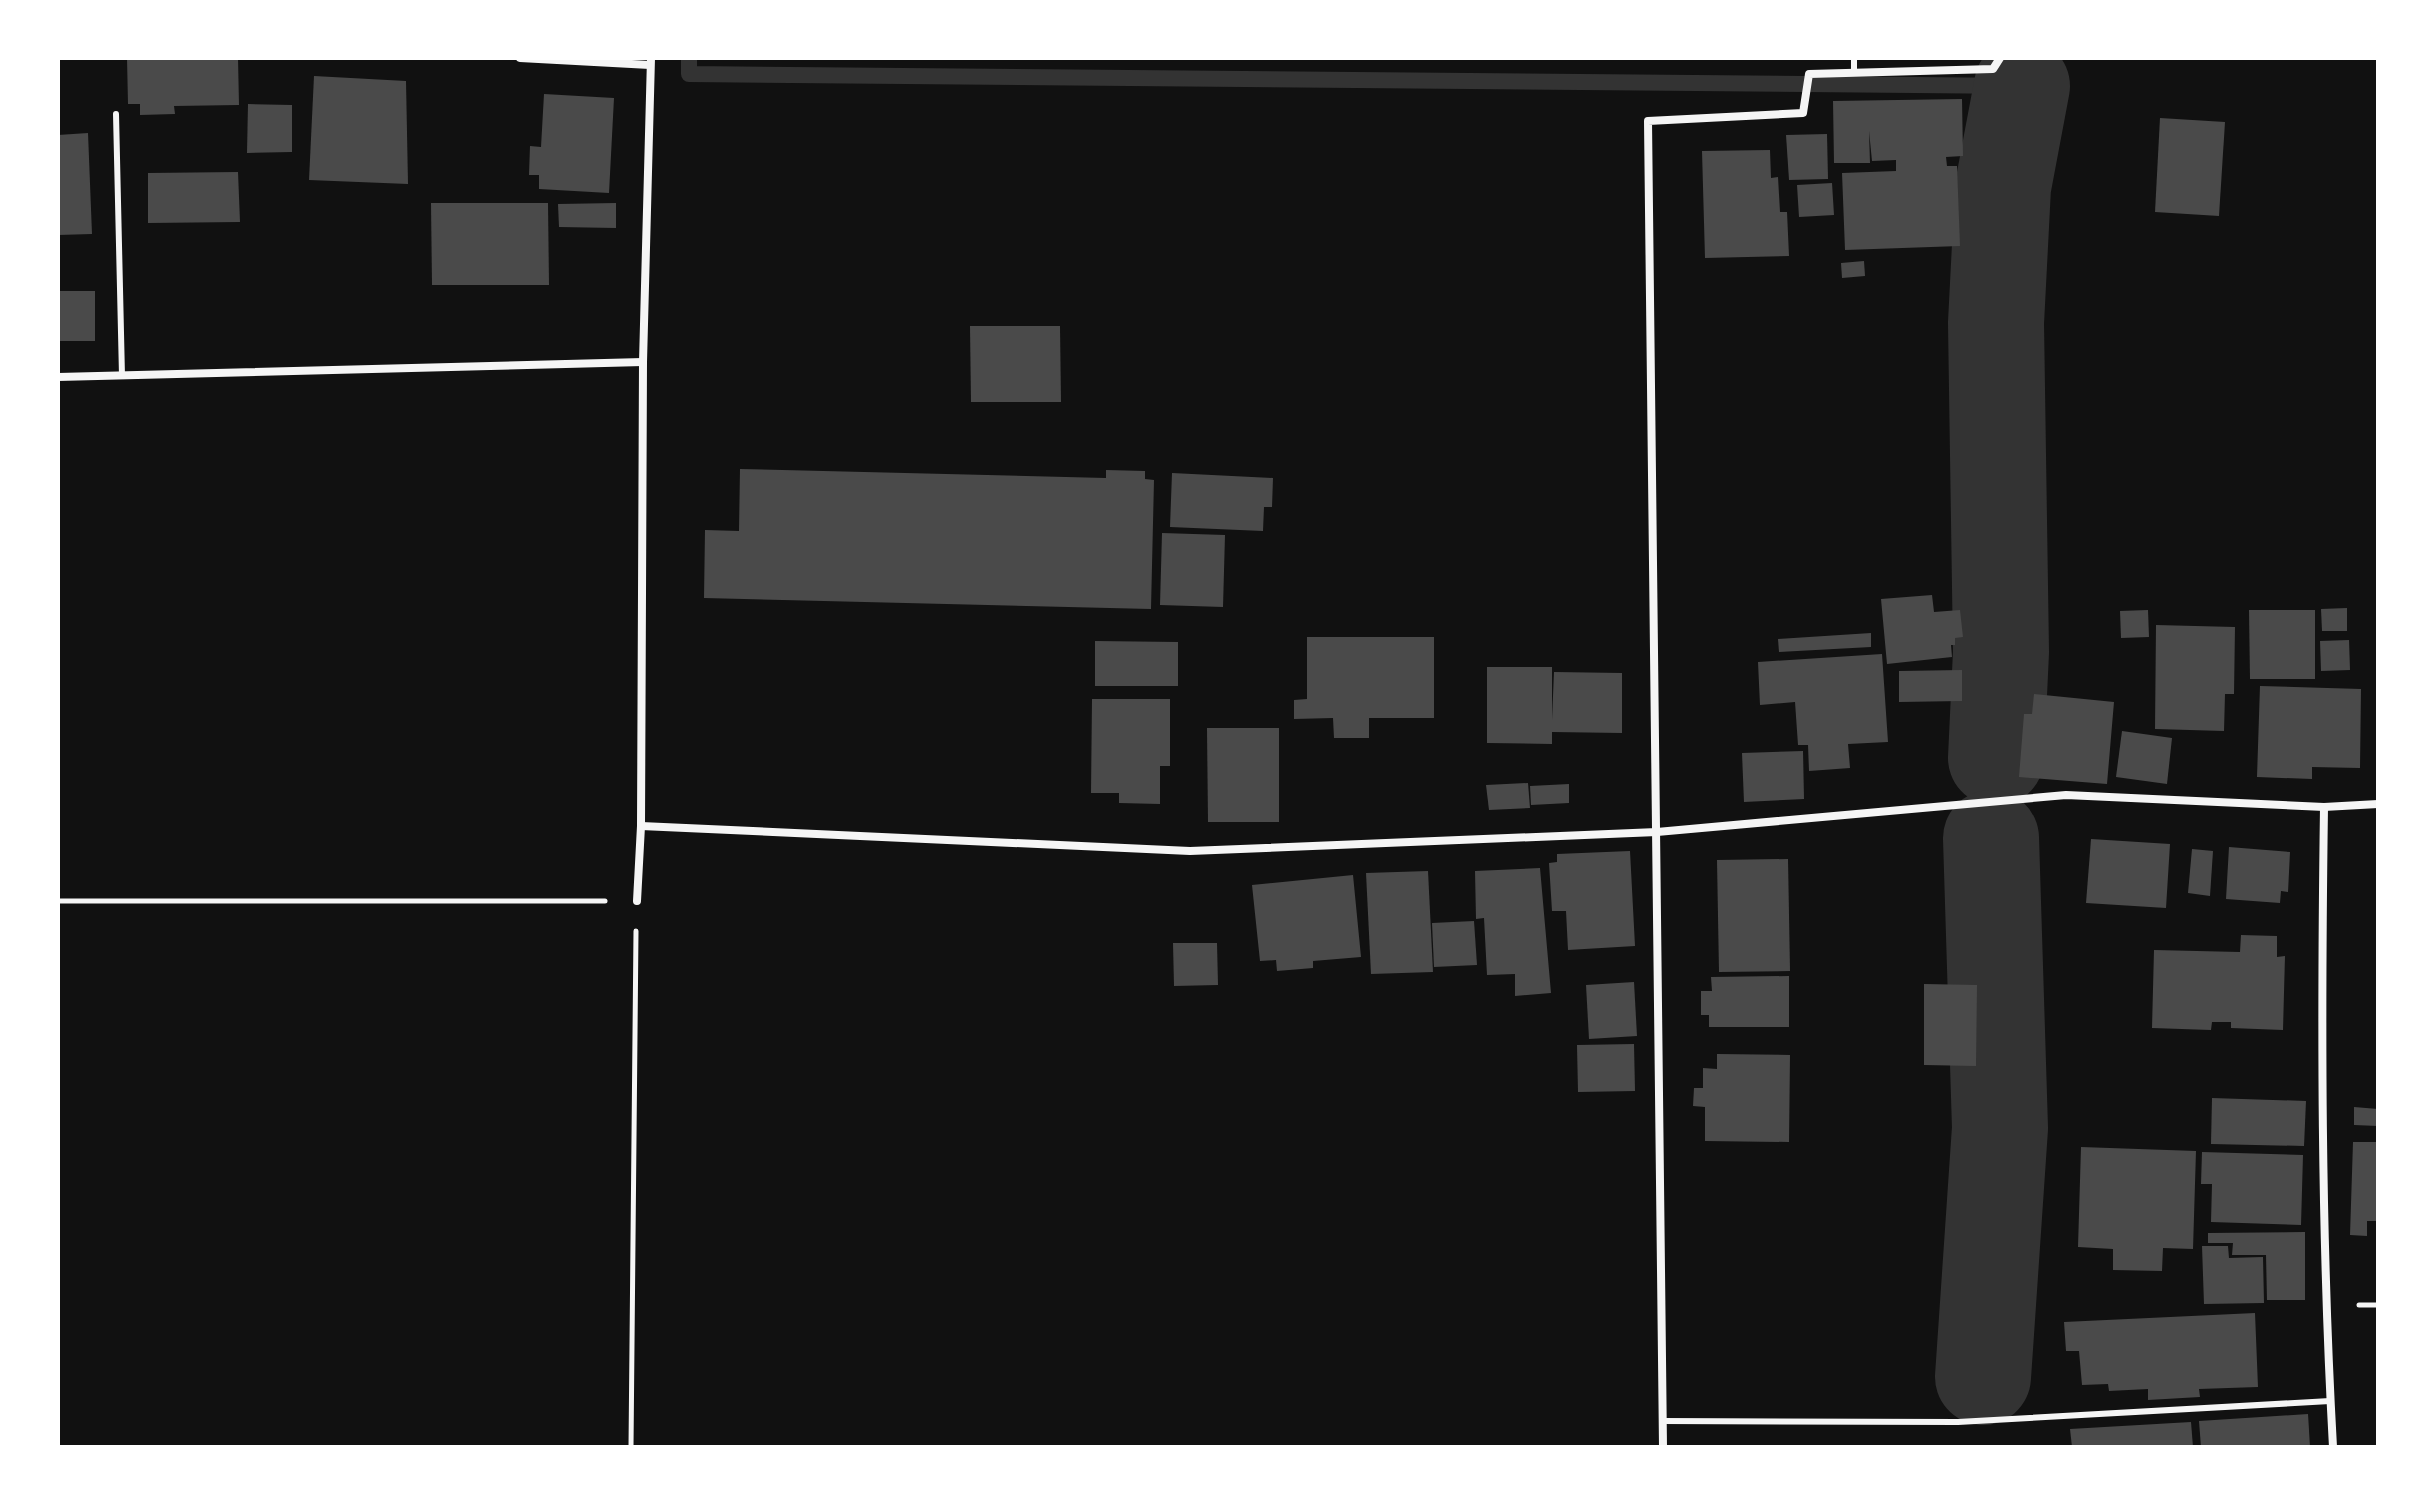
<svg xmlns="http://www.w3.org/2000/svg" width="2436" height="1505" font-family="Manrope,sans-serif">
  <rect width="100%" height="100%" fill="#111"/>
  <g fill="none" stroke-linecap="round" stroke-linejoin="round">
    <path stroke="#333" stroke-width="16" d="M 689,58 L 689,74 L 2022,86 L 2041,58"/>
    <g stroke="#333" stroke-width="96">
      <path d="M 1996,758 L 2001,652 L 1996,323 L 2003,187 L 2022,86"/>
      <path d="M 1983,1377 L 2000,1128 L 1991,838"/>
    </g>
  </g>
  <g fill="#4a4a4a">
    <path d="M 127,58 L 238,58 L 239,105 L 174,106 L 175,114 L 140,115 L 140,104 L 128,104 Z"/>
    <path d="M 314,76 L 406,81 L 408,184 L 309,180 Z"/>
    <path d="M 544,94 L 614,98 L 609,193 L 539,189 L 539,175 L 529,175 L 530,146 L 541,147 Z"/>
    <path d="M 1962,99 L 1963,156 L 1946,157 L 1947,166 L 1957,166 L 1960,246 L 1845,250 L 1842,173 L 1896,171 L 1896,160 L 1872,161 L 1869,131 L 1870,163 L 1834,163 L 1833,101 Z"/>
    <path d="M 248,104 L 292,105 L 292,152 L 247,153 Z"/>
    <path d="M 2160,118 L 2225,122 L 2219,216 L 2155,212 Z"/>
    <path d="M 88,133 L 92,234 L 58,235 L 58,135 Z"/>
    <path d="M 1827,134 L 1828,179 L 1789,180 L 1786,135 Z"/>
    <path d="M 1770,150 L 1771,178 L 1778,177 L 1780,212 L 1787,212 L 1789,256 L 1705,258 L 1702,151 Z"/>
    <path d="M 238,172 L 240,222 L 148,223 L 148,173 Z"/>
    <path d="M 1832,183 L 1834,215 L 1799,217 L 1797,185 Z"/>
    <path d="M 431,203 L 548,203 L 549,285 L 432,285 Z"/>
    <path d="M 616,203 L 616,228 L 559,227 L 558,204 Z"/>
    <path d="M 1864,261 L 1865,276 L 1842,278 L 1841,263 Z"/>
    <rect x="58" y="291" width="37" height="50"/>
    <path d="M 970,326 L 1060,326 L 1061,402 L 971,402 Z"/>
    <path d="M 740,469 L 1106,478 L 1106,470 L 1145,471 L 1145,479 L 1154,480 L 1151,609 L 704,598 L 705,530 L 739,531 Z"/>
    <path d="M 1172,473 L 1273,478 L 1272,507 L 1264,507 L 1263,531 L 1170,527 Z"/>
    <path d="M 1162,533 L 1225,535 L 1223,607 L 1160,605 Z"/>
    <path d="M 1932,595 L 1934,612 L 1960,610 L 1963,637 L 1955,638 L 1955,645 L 1951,645 L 1952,657 L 1887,664 L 1881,599 Z"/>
    <path d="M 2347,608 L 2347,631 L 2322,631 L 2321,609 Z"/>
    <path d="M 2148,610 L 2149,637 L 2121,638 L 2120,611 Z"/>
    <path d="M 2249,610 L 2315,610 L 2315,679 L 2250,679 Z"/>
    <path d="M 2156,625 L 2235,627 L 2234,694 L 2225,694 L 2224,731 L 2155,729 Z"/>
    <path d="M 1871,633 L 1871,647 L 1779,652 L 1778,639 Z"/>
    <path d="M 1307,637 L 1434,637 L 1434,718 L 1369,718 L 1369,738 L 1334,738 L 1333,718 L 1294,719 L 1294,700 L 1307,699 Z"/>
    <path d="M 2349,640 L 2350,670 L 2321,671 L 2320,641 Z"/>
    <path d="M 1095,641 L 1178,642 L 1178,686 L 1095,686 Z"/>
    <path d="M 1882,654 L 1888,742 L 1848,744 L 1850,768 L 1809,771 L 1808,745 L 1798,745 L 1795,702 L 1760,705 L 1758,662 Z"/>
    <path d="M 1487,667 L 1552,667 L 1552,720 L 1554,672 L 1622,673 L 1622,733 L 1552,732 L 1552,744 L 1487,743 Z"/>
    <path d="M 1962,670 L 1962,701 L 1899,702 L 1899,671 Z"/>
    <path d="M 2260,686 L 2361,689 L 2360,768 L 2312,767 L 2312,779 L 2257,777 Z"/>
    <path d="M 2034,694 L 2114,702 L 2107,784 L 2019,777 L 2024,714 L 2032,714 Z"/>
    <path d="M 1092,699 L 1170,699 L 1170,766 L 1160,766 L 1160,804 L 1119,803 L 1119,793 L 1091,793 Z"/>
    <path d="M 1207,728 L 1279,728 L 1279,822 L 1208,822 Z"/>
    <path d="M 2122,731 L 2172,738 L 2167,784 L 2116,777 Z"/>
    <path d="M 1803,751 L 1804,799 L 1744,802 L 1742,753 Z"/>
    <path d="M 1528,783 L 1530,808 L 1489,810 L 1486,785 Z"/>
    <path d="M 1569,784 L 1569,803 L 1531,805 L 1530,786 Z"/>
    <path d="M 2091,839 L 2170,844 L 2166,908 L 2086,903 Z"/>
    <path d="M 2229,847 L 2290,852 L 2288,892 L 2281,891 L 2280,903 L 2226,899 Z"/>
    <path d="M 2192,849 L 2213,851 L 2210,896 L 2188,893 Z"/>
    <path d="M 1630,851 L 1635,946 L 1568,950 L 1566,911 L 1552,911 L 1549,863 L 1557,862 L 1557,854 Z"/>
    <path d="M 1788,859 L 1790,971 L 1719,972 L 1717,860 Z"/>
    <path d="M 1540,868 L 1551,993 L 1515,996 L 1515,974 L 1487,975 L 1484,918 L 1476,919 L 1475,871 Z"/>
    <path d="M 1428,871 L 1433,972 L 1371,974 L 1366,873 Z"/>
    <path d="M 1353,875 L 1361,957 L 1313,961 L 1313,968 L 1277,971 L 1276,960 L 1260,961 L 1252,885 Z"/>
    <path d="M 1474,921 L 1477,965 L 1434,967 L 1432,923 Z"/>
    <path d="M 2241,935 L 2277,936 L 2277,957 L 2285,956 L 2283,1030 L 2231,1028 L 2231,1022 L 2212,1022 L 2211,1030 L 2152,1028 L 2154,950 L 2240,952 Z"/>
    <path d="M 1173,943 L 1217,943 L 1218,985 L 1174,986 Z"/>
    <path d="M 1789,976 L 1789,1027 L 1709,1027 L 1709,1015 L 1701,1015 L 1701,991 L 1712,991 L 1711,977 Z"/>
    <path d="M 1634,982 L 1637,1036 L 1589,1039 L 1586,985 Z"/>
    <path d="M 1924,984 L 1977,985 L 1976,1066 L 1924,1065 Z"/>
    <path d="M 1634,1044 L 1635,1091 L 1578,1092 L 1577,1045 Z"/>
    <path d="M 1717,1054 L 1790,1055 L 1789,1142 L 1705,1141 L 1705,1107 L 1693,1106 L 1694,1088 L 1703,1088 L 1703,1068 L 1717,1069 Z"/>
    <path d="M 2212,1098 L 2306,1101 L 2304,1146 L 2211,1144 Z"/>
    <path d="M 2354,1107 L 2378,1109 L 2378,1126 L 2354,1125 Z"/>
    <path d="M 2353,1142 L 2378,1142 L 2378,1221 L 2367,1221 L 2367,1236 L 2350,1235 Z"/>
    <path d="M 2081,1147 L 2196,1151 L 2193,1249 L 2163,1248 L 2162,1271 L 2113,1270 L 2113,1249 L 2078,1247 Z"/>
    <path d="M 2202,1152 L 2303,1155 L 2301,1225 L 2211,1222 L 2212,1184 L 2201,1184 Z"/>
    <path d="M 2305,1232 L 2305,1300 L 2267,1300 L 2266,1255 L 2232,1255 L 2233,1243 L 2208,1243 L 2208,1233 Z"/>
    <path d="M 2202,1246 L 2228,1246 L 2229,1258 L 2263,1257 L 2264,1303 L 2204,1304 Z"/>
    <path d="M 2255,1313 L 2258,1387 L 2199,1389 L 2200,1397 L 2148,1400 L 2148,1389 L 2109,1391 L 2108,1384 L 2082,1385 L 2079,1351 L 2066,1351 L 2064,1322 Z"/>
    <path d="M 2308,1414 L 2310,1447 L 2201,1447 L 2199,1421 Z"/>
    <path d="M 2191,1422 L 2193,1447 L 2072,1447 L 2070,1429 Z"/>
  </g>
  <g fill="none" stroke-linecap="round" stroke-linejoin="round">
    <g stroke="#f5f5f5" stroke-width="5">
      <path d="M 58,901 L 605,901"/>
      <path d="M 2359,1305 L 2378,1305"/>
      <path d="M 631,1447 L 636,931"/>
    </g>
    <g stroke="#f5f5f5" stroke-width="6">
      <path d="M 1854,71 L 1854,58"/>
      <path d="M 116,114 L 122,376"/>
      <path d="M 1662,1421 L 1958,1422 L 2330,1401"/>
    </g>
    <g stroke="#f5f5f5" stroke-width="8">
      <path d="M 520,58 L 650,65"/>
      <path d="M 58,377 L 643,362"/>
      <path d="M 2324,807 C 2321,1021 2321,1233 2333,1447"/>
      <path d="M 641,826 L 1190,851 L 1657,832 L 2066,795 L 2324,807 L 2378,804"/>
      <path d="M 637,901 L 641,826 L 643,362 L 651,58"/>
      <path d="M 1663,1447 L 1648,121 L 1803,113 L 1809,74 L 1993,69 L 2000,58"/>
    </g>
  </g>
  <rect width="2436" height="1505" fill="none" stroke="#ffffff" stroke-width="120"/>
</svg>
